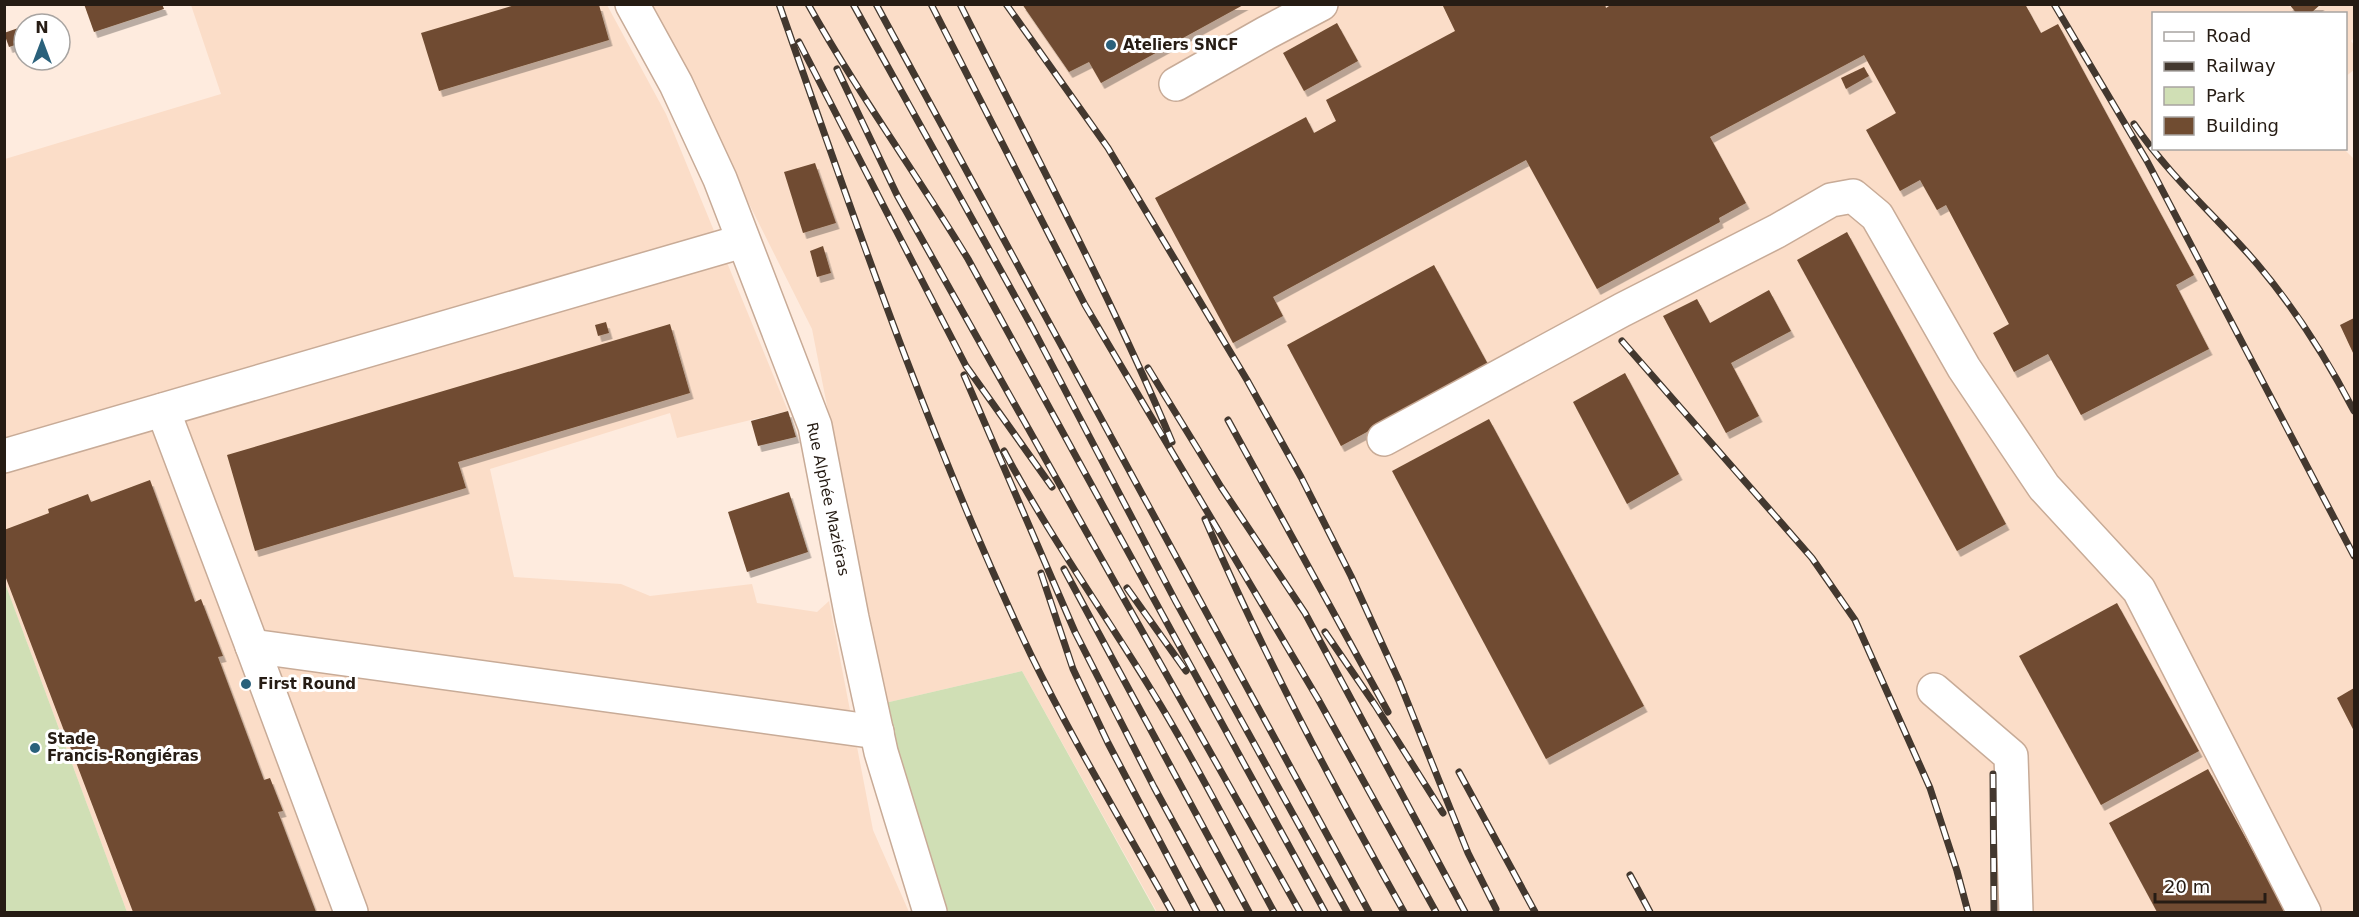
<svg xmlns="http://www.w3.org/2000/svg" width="2359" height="917" font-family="'DejaVu Sans',sans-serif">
  <defs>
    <filter id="shadow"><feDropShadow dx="3.5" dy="6" stdDeviation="0" flood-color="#0004"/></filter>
  </defs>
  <rect width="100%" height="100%" fill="#feebde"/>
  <g fill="#fbddc8">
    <path d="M 191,5 L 607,5 L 666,114 L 788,411 L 677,438 L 670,413 L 490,469 L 514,577 L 621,584 L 650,596 L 752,584 L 757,603 L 817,612 L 829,601 L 873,830 L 909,912 L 127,912 L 5,583 L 5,159 L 221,94 Z"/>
    <path d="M 649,5 L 2288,5 L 2297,13 L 2154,14 L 2154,148 L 2344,149 L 2354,159 L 2354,912 L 1157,912 L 1022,671 L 885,703 L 812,329 Z"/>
    <path d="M 2322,5 L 2354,5 L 2354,38 L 2351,41 L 2354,45 L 2354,70 L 2346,76 L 2346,14 L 2310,14 Z"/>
  </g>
  <g fill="#d0dfb5">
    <path d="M 5,583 L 127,912 L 5,912 Z"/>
    <path d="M 1022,671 L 1156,912 L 943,912 L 893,747 L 885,703 Z"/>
  </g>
  <g fill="#704c31" filter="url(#shadow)">
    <path d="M 84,4 L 162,4 L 164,9 L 94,32 Z"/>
    <path d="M 1022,4 L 1245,4 L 1101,83 L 1089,62 L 1069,72 Z"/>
    <path d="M 1442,4 L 1605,4 L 1606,8 L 1612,4 L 2025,4 L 2041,33 L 2058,24 L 2194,275 L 2176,285 L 2209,349 L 2081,415 L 2048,354 L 2014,372 L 1993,333 L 2009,324 L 1946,205 L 1937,210 L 1920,180 L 1900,191 L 1866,130 L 1896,113 L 1864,55 L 1710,137 L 1746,203 L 1719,218 L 1720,222 L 1597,289 L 1526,160 L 1273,297 L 1283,316 L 1233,343 L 1155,198 L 1306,117 L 1314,133 L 1336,121 L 1326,100 L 1455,31 Z"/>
    <path d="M 2289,4 L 2321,4 L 2310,14 L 2297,14 Z"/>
    <path d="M 515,5 L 599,5 L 609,40 L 439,91 L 421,33 Z"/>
    <path d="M 1337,23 L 1358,61 L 1304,91 L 1283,53 Z"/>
    <path d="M 24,26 L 24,42 L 9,47 L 4,33 Z"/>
    <path d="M 1864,67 L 1869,76 L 1846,89 L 1841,78 Z"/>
    <path d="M 815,163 L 836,223 L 803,233 L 784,172 Z"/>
    <path d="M 1847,232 L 2006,524 L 1957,551 L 1797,260 Z"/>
    <path d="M 823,246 L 831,273 L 817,277 L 810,251 Z"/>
    <path d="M 1434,265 L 1489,366 L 1341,446 L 1287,345 Z"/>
    <path d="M 1769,290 L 1791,331 L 1731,363 L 1759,416 L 1726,433 L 1663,316 L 1697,299 L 1710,323 Z"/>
    <path d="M 2354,318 L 2354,355 L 2340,325 Z"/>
    <path d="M 606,322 L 609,333 L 598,336 L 595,325 Z"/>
    <path d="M 670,324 L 690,393 L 458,462 L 466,488 L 255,551 L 227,455 Z"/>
    <path d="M 1625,373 L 1679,474 L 1627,504 L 1573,402 Z"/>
    <path d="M 788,411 L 796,437 L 758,446 L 751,421 Z"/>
    <path d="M 1489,419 L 1644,706 L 1546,759 L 1392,471 Z"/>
    <path d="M 150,480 L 195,602 L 201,599 L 223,656 L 218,657 L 264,780 L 270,778 L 283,811 L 278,812 L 316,912 L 133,912 L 4,573 L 4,530 L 49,513 L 48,509 L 88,494 L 91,502 Z"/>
    <path d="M 789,492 L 808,552 L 747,572 L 728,512 Z"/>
    <path d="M 2117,603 L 2199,751 L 2101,805 L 2019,656 Z"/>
    <path d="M 2354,688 L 2354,731 L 2337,698 Z"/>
    <path d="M 2208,769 L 2286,912 L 2157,912 L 2109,823 Z"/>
  </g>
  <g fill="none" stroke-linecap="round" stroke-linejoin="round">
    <defs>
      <g id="minor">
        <path d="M 632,4 L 676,84 L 720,179 L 815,426 L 852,618 L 881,752 L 930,912"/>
        <path d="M 1176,84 L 1266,33 L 1321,4"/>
        <path d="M 163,410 L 252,646"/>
        <path d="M 1384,439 L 1622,310 L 1777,231 L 1831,200 L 1853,196 L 1877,216 L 1964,368 L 2044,487 L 2139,590 L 2304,912"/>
        <path d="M 4,456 L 743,241"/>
        <path d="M 1934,690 L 2011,756 L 2016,912"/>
        <path d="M 351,912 L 252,646 L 877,732"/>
      </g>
    </defs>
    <use href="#minor" stroke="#c8ab97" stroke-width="36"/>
    <use href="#minor" stroke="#fff" stroke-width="33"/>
    <defs>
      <g id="rail">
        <path d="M 779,4 C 856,224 931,445 1031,655 C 1074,743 1125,827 1172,912"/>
        <path d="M 808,4 C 857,92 916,173 968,259 L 1325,912"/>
        <path d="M 853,4 L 1032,327 L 1176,602 L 1347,912"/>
        <path d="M 876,4 L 1369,912"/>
        <path d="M 931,4 L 1085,305 L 1318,699 L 1436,912"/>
        <path d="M 960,4 C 1032,149 1109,292 1172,442"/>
        <path d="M 1006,4 L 1108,148 L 1247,380 L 1301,477 L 1351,576 L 1399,681 L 1468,853 L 1496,909"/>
        <path d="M 2054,4 L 2147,161 L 2354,556"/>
        <path d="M 799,42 L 966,366 L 1052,487"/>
        <path d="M 837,69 L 897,195 L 1300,912"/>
        <path d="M 2134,124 C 2169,176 2218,218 2258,265 C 2296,310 2327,359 2354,411"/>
        <path d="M 1622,341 L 1812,558 L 1855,620 L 1930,788 L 1957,871 L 1968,912"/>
        <path d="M 1148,368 L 1221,487 L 1305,613 L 1465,912"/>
        <path d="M 964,375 L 1075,632 L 1154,787 L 1222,912"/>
        <path d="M 1228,420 L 1388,712"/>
        <path d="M 1004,451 C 1055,547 1120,634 1174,728 C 1209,788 1241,851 1274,912"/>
        <path d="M 1205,519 C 1263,654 1332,784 1404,912"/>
        <path d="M 1064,569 L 1249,912"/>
        <path d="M 1041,573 L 1073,669 L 1108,743 L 1197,912"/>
        <path d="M 1127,588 L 1186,671"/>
        <path d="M 1325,632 L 1375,705 L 1443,813"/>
        <path d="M 1459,772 L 1535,912"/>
        <path d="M 1993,774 L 1994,912"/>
        <path d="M 1630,875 L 1650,912"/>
      </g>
    </defs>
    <use href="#rail" stroke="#43382f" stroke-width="7"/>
    <use href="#rail" stroke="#fff" stroke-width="4.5" stroke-dasharray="14" stroke-linecap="butt"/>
  </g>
  <g fill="#2a617b" stroke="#fff" stroke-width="2">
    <circle cx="1111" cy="45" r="6"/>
    <circle cx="246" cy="684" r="6"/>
    <circle cx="35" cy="748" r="6"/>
  </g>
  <g text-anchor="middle" stroke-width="6" stroke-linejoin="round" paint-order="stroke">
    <g font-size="15" font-weight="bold" fill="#261c14" stroke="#fff" text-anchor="start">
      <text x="1123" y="50">Ateliers SNCF</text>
      <text x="258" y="689">First Round</text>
      <text x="47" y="744">Stade<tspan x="47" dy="17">Francis-Rongiéras</tspan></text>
    </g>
    <g font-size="15" fill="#261c14" stroke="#fff">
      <text transform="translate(828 499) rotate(78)" y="5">Rue Alphée Maziéras</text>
    </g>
  </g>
  <rect width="2359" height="917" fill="none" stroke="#261c14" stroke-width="12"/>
  <rect x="2152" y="12" width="195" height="138" fill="#ffffff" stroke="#a8a4a1" stroke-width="1.5"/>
  <rect x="2164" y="32" width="30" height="9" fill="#ffffff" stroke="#a8a4a1" stroke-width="1.5"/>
  <text x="2206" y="42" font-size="18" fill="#261c14">Road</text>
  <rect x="2164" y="62" width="30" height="9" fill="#43382f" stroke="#a8a4a1" stroke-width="1.5"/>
  <text x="2206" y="72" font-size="18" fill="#261c14">Railway</text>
  <rect x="2164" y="87" width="30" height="18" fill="#d0dfb5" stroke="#a8a4a1" stroke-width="1.5"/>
  <text x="2206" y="102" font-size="18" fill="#261c14">Park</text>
  <rect x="2164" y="117" width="30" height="18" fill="#704c31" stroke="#a8a4a1" stroke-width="1.5"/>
  <text x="2206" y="132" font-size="18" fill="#261c14">Building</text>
  <g transform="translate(42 42)"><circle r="28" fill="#ffffff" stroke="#a8a4a1" stroke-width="1.5"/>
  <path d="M0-4.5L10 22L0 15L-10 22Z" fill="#2a617b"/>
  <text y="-9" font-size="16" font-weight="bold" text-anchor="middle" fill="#261c14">N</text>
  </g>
  <path d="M2155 893v9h110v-9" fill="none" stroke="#261c14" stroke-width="3"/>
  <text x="2164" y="893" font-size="18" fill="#261c14" stroke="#ffffff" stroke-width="4.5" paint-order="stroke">20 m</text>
</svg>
